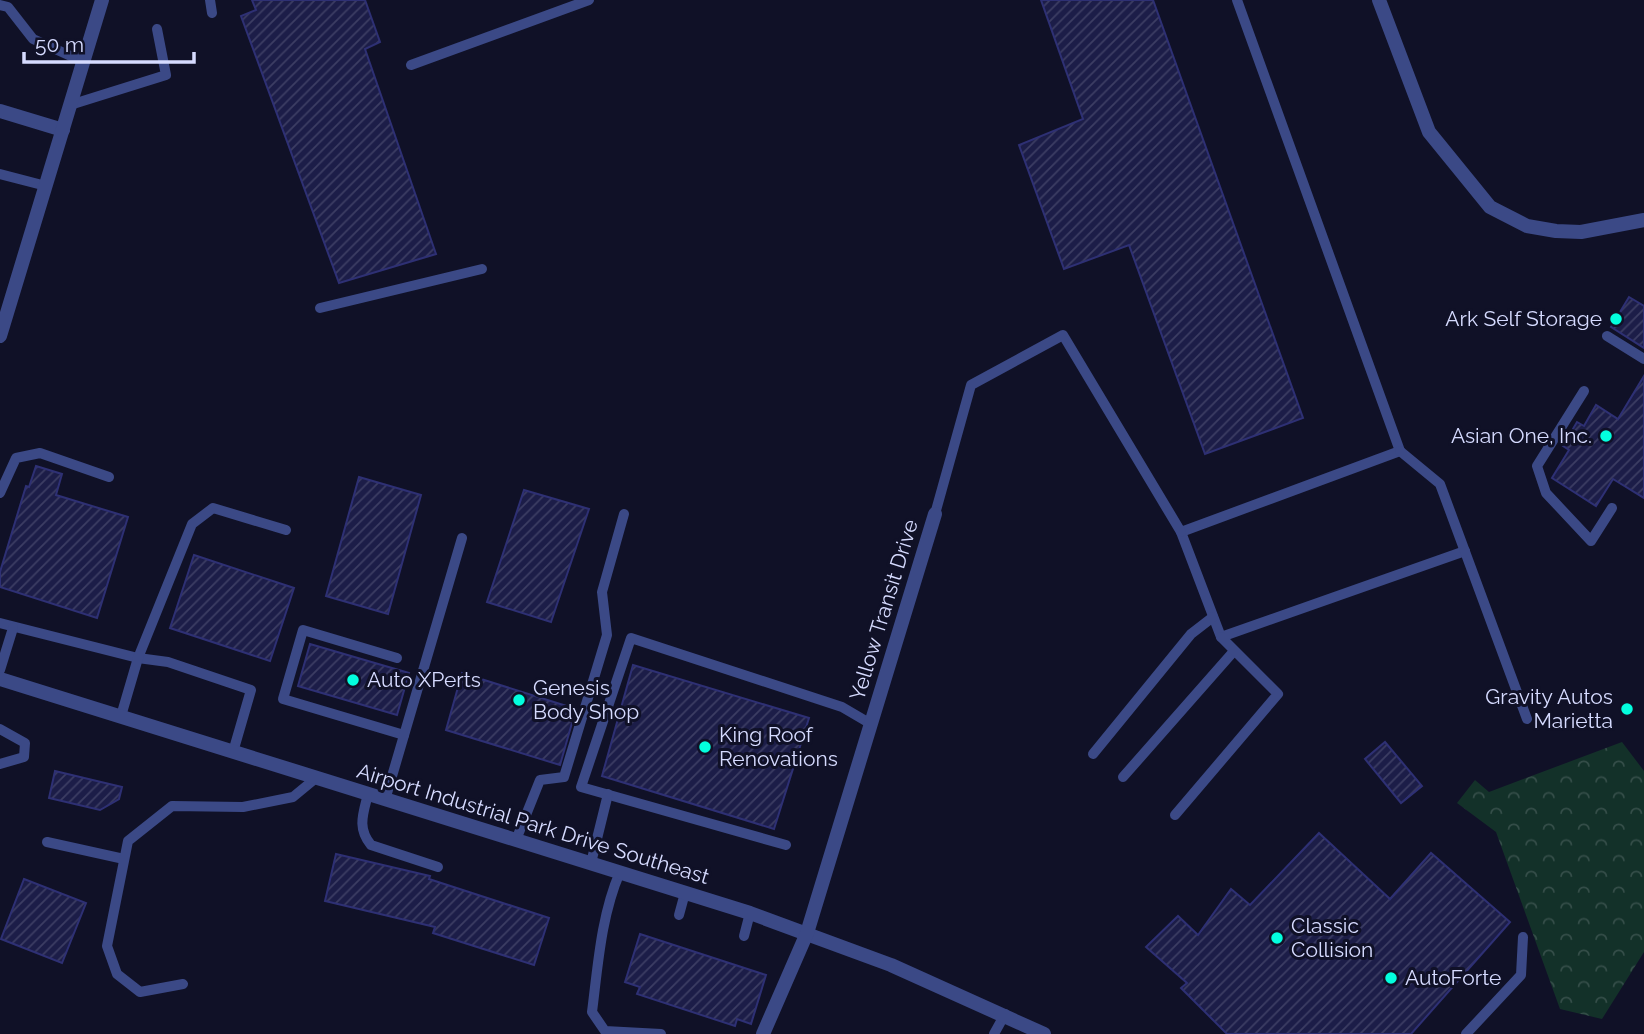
<svg xmlns="http://www.w3.org/2000/svg" width="1644" height="1034" font-family="Raleway,sans-serif">
  <defs>
    <pattern id="forest-crowns" width="20" height="18" patternUnits="userSpaceOnUse" patternTransform="scale(1.75)"><rect width="20" height="18" fill="#133129"/><path d="M2 6a3 3 0 1 1 6 0M12 15a3 3 0 1 1 6 0" fill="none" stroke="#354e49"/></pattern>
    <pattern id="building-hatch" width="6" height="6" patternUnits="userSpaceOnUse" patternTransform="scale(1.75)"><rect width="6" height="6" fill="#1c1d48"/><path d="M-1 1l2-2M0 6l6-6M5 7l2-2" fill="none" stroke="#3c3d63"/></pattern>
  </defs>
  <rect width="100%" height="100%" fill="#101127"/>
  <path fill="url(#forest-crowns)" d="M 1622,742 L 1644,771 L 1644,952 L 1602,1019 L 1560,1009 L 1496,832 L 1457,803 L 1475,780 L 1489,792 Z"/>
  <g fill="url(#building-hatch)" stroke="#2e3074" stroke-width="2">
    <path d="M 252,0 L 365,0 L 380,42 L 365,49 L 436,254 L 339,283 L 241,16 L 256,10 Z"/>
    <path d="M 1041,0 L 1153,0 L 1303,418 L 1205,454 L 1129,245 L 1064,269 L 1019,145 L 1083,119 Z"/>
    <path d="M 1629,297 L 1644,306 L 1644,348 L 1611,327 Z"/>
    <path d="M 1644,376 L 1644,498 L 1613,479 L 1596,506 L 1552,478 L 1569,450 L 1563,446 L 1577,422 L 1584,426 L 1596,405 L 1618,419 Z"/>
    <path d="M 36,466 L 62,474 L 56,495 L 128,517 L 97,618 L 0,587 L 0,572 L 26,486 L 29,487 Z"/>
    <path d="M 359,477 L 421,495 L 388,614 L 326,596 Z"/>
    <path d="M 524,490 L 589,509 L 551,622 L 487,602 Z"/>
    <path d="M 194,555 L 294,588 L 270,661 L 170,628 Z"/>
    <path d="M 310,644 L 409,673 L 397,715 L 298,686 Z"/>
    <path d="M 633,665 L 809,718 L 774,829 L 602,776 Z"/>
    <path d="M 462,673 L 576,709 L 560,765 L 446,730 Z"/>
    <path d="M 1385,742 L 1422,786 L 1401,803 L 1365,759 Z"/>
    <path d="M 55,771 L 122,787 L 119,799 L 100,810 L 49,798 Z"/>
    <path d="M 1319,833 L 1390,899 L 1431,853 L 1510,922 L 1411,1034 L 1227,1034 L 1181,988 L 1187,983 L 1146,947 L 1178,916 L 1198,935 L 1231,889 L 1250,905 Z"/>
    <path d="M 336,854 L 430,876 L 429,879 L 549,918 L 534,965 L 433,933 L 435,927 L 325,901 Z"/>
    <path d="M 24,879 L 86,903 L 62,963 L 1,939 Z"/>
    <path d="M 640,934 L 766,975 L 751,1024 L 737,1019 L 735,1026 L 637,994 L 640,987 L 625,982 Z"/>
  </g>
  <g fill="none" stroke-linecap="round" stroke-linejoin="round">
    <g stroke="#3b4986" stroke-width="10">
      <path d="M 210,0 L 212,13"/>
      <path d="M 1237,0 L 1400,451 L 1181,532 L 1221,637 L 1465,551"/>
      <path d="M 0,5 L 8,7 L 33,39 L 84,62"/>
      <path d="M 411,65 L 589,0"/>
      <path d="M 70,105 L 166,75 L 157,29"/>
      <path d="M 0,174 L 46,186"/>
      <path d="M 320,308 L 482,269"/>
      <path d="M 1607,336 L 1644,359"/>
      <path d="M 1584,391 L 1537,466 L 1546,493 L 1591,541 L 1612,508"/>
      <path d="M 1400,451 L 1440,484 L 1527,719"/>
      <path d="M 0,493 L 16,458 L 40,453 L 109,477"/>
      <path d="M 935,514 L 971,385 L 1063,335 L 1181,532"/>
      <path d="M 0,623 L 138,658 L 168,662 L 251,690 L 233,752"/>
      <path d="M 397,658 L 303,630 L 283,699 L 404,735"/>
      <path d="M 0,670 L 13,628"/>
      <path d="M 121,716 L 138,658 L 192,524 L 213,508 L 286,530"/>
      <path d="M 0,729 L 25,743 L 24,757 L 0,764"/>
      <path d="M 1093,754 L 1191,634 L 1213,617"/>
      <path d="M 1123,777 L 1234,651"/>
      <path d="M 368,794 C 363,814 357,828 371,845 L 438,867"/>
      <path d="M 385,800 L 462,538"/>
      <path d="M 1175,815 L 1278,694 L 1221,637"/>
      <path d="M 516,840 L 540,780 L 564,777 L 607,635 L 602,592 L 624,514"/>
      <path d="M 47,842 L 124,859"/>
      <path d="M 786,845 L 581,787 L 631,638 L 842,707 L 871,724"/>
      <path d="M 591,863 L 608,794"/>
      <path d="M 620,872 C 601,916 598,965 592,1012 L 605,1031 L 661,1034"/>
      <path d="M 679,915 L 685,893"/>
      <path d="M 744,936 L 750,913"/>
      <path d="M 183,984 L 140,992 L 117,974 L 107,946 L 128,841 L 172,806 L 243,807 L 293,797 L 316,778"/>
      <path d="M 994,1034 L 1005,1014"/>
      <path d="M 1466,1034 L 1521,975 L 1523,937"/>
    </g>
    <g stroke="#3b4986" stroke-width="14">
      <path d="M 1379,0 L 1429,132 L 1490,207 L 1527,226 L 1556,231 L 1581,232 L 1644,220"/>
      <path d="M 0,111 L 63,130"/>
      <path d="M 0,336 L 102,0"/>
      <path d="M 0,679 L 750,913 L 891,965 L 1044,1034"/>
      <path d="M 763,1034 L 807,933 L 935,514"/>
    </g>
  </g>
  <g fill="#03fede" stroke="#101127" stroke-width="2.5">
    <circle cx="1616" cy="319" r="7"/>
    <circle cx="1606" cy="436" r="7"/>
    <circle cx="353" cy="680" r="7"/>
    <circle cx="519" cy="700" r="7"/>
    <circle cx="1627" cy="709" r="7"/>
    <circle cx="705" cy="747" r="7"/>
    <circle cx="1277" cy="938" r="7"/>
    <circle cx="1391" cy="978" r="7"/>
  </g>
  <g text-anchor="middle" stroke-width="6" stroke-linejoin="round" paint-order="stroke">
    <g font-size="21" fill="#d6dbff" stroke="#101127" text-anchor="start">
      <text x="1602" y="326" text-anchor="end">Ark Self Storage</text>
      <text x="1592" y="443" text-anchor="end">Asian One, Inc.</text>
      <text x="367" y="687">Auto XPerts</text>
      <text x="533" y="695">Genesis<tspan x="533" dy="24">Body Shop</tspan></text>
      <text x="1613" y="704" text-anchor="end">Gravity Autos<tspan x="1613" dy="24">Marietta</tspan></text>
      <text x="719" y="742">King Roof<tspan x="719" dy="24">Renovations</tspan></text>
      <text x="1291" y="933">Classic<tspan x="1291" dy="24">Collision</tspan></text>
      <text x="1405" y="985">AutoForte</text>
    </g>
    <g font-size="21" fill="#d6dbff" stroke="#101127">
      <text transform="translate(884 610) rotate(-73)" y="7">Yellow Transit Drive</text>
      <text transform="translate(533 824) rotate(17)" y="7">Airport Industrial Park Drive Southeast</text>
    </g>
  </g>
  <path d="M24 52v10h170v-10" fill="none" stroke="#d6dbff" stroke-width="3.5"/>
  <text x="35" y="52" font-size="21" fill="#d6dbff" stroke="#101127" stroke-width="5" paint-order="stroke">50 m</text>
</svg>
